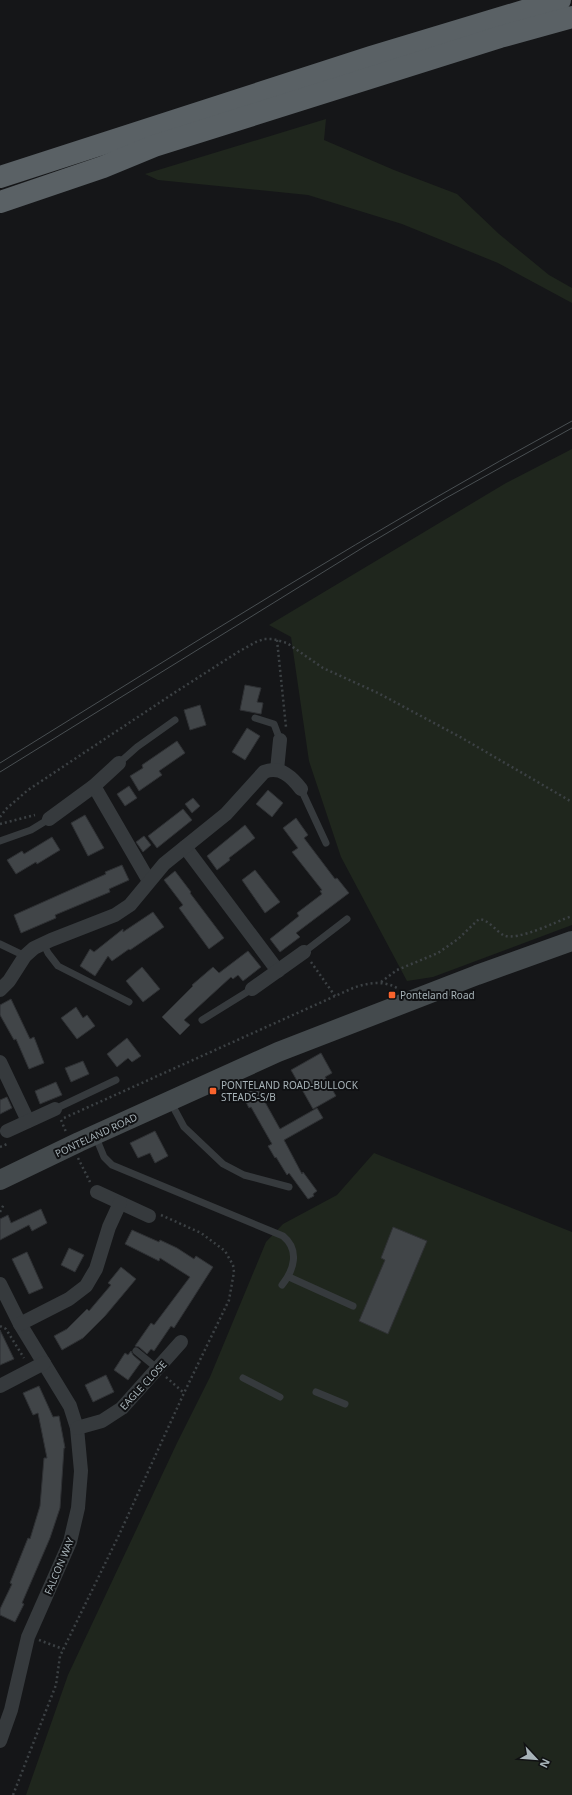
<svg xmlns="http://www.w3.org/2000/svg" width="572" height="1795" font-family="'Noto Sans',sans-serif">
  <rect width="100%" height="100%" fill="#151618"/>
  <g fill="#1f261d">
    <path d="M 326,119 L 324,140 L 394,170 L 457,194 L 499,234 L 549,275 L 572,288 L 572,303 L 498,263 L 402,224 L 308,195 L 158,180 L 145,174 Z"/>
    <path d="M 572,449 L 572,925 L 433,977 L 407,981 L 341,857 L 309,761 L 291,637 L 269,625 L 506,483 Z"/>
    <path d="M 374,1153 L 572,1232 L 572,1795 L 26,1795 L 68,1675 L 177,1443 L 210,1377 L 266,1242 L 283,1224 L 337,1195 Z"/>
  </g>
  <g fill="#414548" stroke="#2f3134">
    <path d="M 245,685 L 261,688 L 257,702 L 263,703 L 261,714 L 240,710 Z"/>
    <path d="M 200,705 L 206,725 L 190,730 L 184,710 Z"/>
    <path d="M 247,728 L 260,736 L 245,760 L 232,752 Z"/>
    <path d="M 177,741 L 185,753 L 159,771 L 162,775 L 139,791 L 130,776 L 143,768 L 142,765 Z"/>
    <path d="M 129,786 L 137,798 L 125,806 L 117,794 Z"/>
    <path d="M 268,790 L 283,803 L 272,817 L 256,804 Z"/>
    <path d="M 193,798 L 200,806 L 192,813 L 185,804 Z"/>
    <path d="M 183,809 L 192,820 L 157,848 L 148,836 Z"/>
    <path d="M 85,815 L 104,848 L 88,856 L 71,823 Z"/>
    <path d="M 296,818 L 308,835 L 304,838 L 335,879 L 337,878 L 349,893 L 296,933 L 300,937 L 280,952 L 270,939 L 299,916 L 297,913 L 322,894 L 320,891 L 322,890 L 292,852 L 298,848 L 283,828 Z"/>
    <path d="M 245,825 L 255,838 L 229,858 L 230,860 L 217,870 L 207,856 Z"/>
    <path d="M 144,836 L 151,845 L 143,852 L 136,842 Z"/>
    <path d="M 52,837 L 60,850 L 37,864 L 36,862 L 16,874 L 7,860 L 22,851 L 24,854 Z"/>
    <path d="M 122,865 L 129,880 L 109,889 L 110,892 L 55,915 L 56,918 L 21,933 L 14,915 L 106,874 L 105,872 Z"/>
    <path d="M 255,870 L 280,902 L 265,913 L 242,880 Z"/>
    <path d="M 175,871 L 191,892 L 190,893 L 224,938 L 209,949 L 179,908 L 183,905 L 164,880 Z"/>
    <path d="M 153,912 L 164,927 L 130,950 L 129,949 L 112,961 L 108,956 L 95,976 L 80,966 L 90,949 L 94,952 L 123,929 L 123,932 Z"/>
    <path d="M 248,951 L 261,967 L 243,981 L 238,975 L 233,979 L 231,977 L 184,1020 L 190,1025 L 180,1035 L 162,1017 L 193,986 L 192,985 L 213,967 L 219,973 Z"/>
    <path d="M 142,967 L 160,989 L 143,1002 L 126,981 Z"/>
    <path d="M 11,999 L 30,1039 L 34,1037 L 44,1063 L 29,1069 L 16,1039 L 14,1040 L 0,1015 L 0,1005 Z"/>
    <path d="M 76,1007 L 83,1018 L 87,1015 L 95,1026 L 77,1039 L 61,1018 Z"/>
    <path d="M 127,1038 L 141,1056 L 132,1062 L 128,1058 L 117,1067 L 107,1054 Z"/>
    <path d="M 321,1053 L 332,1073 L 325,1077 L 336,1096 L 313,1109 L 291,1070 Z"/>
    <path d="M 83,1061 L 89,1074 L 71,1082 L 65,1068 Z"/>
    <path d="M 56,1082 L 62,1095 L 40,1104 L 35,1091 Z"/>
    <path d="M 256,1086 L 280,1129 L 317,1108 L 323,1118 L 284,1140 L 302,1174 L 303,1172 L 317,1191 L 313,1194 L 314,1196 L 308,1199 L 289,1173 L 287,1175 L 276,1157 L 275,1158 L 268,1146 L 272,1144 L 251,1107 L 249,1108 L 242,1094 Z"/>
    <path d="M 7,1097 L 12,1108 L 0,1114 L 0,1100 Z"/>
    <path d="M 155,1131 L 168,1156 L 155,1163 L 150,1153 L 138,1158 L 130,1143 Z"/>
    <path d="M 41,1209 L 47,1223 L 32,1231 L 29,1225 L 0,1240 L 0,1219 L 8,1215 L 11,1223 Z"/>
    <path d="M 393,1227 L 427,1241 L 388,1334 L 359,1321 L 385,1260 L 381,1258 Z"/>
    <path d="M 132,1230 L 159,1242 L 160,1240 L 177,1248 L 194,1259 L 196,1256 L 213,1267 L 174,1328 L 171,1326 L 154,1351 L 151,1349 L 147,1354 L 139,1347 L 135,1346 L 151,1323 L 154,1325 L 190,1277 L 160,1258 L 159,1261 L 125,1244 Z"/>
    <path d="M 69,1248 L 84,1255 L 75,1272 L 61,1265 Z"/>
    <path d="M 27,1252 L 43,1288 L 29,1294 L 12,1259 Z"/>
    <path d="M 121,1267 L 136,1279 L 105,1316 L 83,1338 L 62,1350 L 54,1336 L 67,1329 L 87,1309 L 89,1311 L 111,1285 L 108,1283 Z"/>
    <path d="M 0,1330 L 14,1359 L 0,1365 Z"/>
    <path d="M 131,1351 L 133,1355 L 141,1362 L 128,1380 L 114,1370 L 125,1353 L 128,1355 Z"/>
    <path d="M 106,1375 L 114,1392 L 93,1402 L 85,1385 Z"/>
    <path d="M 39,1386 L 53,1417 L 59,1416 L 65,1448 L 64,1448 L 60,1508 L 50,1538 L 22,1603 L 24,1604 L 15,1622 L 0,1615 L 0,1609 L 12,1584 L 10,1583 L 28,1538 L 30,1539 L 40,1506 L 44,1458 L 47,1458 L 38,1413 L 33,1415 L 23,1393 Z"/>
  </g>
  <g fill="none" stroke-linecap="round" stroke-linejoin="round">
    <g stroke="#3c4144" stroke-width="2.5" stroke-dasharray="2 3" stroke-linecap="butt">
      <path d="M 277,640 L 286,727"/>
      <path d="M 0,817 L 6,809 L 28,790 L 174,693 L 238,652 L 256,642 L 264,639 L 273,639 L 287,643 L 323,668 L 378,693 L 462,738 L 572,802"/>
      <path d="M 0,824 L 35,815"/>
      <path d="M 311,962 L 335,996"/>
      <path d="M 381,982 L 397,970 L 438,953 L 458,939 L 479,919 C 489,920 495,930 503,935 C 517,942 557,921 572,916"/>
      <path d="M 64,1118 L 353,988 C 367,983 383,980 397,988"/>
      <path d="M 61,1120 L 66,1132"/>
      <path d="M 0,1147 L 7,1144"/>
      <path d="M 78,1158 L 90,1182"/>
      <path d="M 0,1212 L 4,1204"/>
      <path d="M 0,1326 L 6,1329 L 24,1358"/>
      <path d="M 166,1377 L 184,1393"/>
      <path d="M 39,1640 L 63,1649"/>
      <path d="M 13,1795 L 56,1685 L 60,1656 L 119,1535 L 184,1393 L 229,1300 L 234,1272 L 233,1265 L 225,1251 L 201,1233 L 161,1215"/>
    </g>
    <g stroke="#363a3d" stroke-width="7">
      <path d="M 255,718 L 274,724 L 280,740"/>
      <path d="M 119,763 L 137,747 L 175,720"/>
      <path d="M 301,789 L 326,843"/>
      <path d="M 0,841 L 31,830 L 49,819"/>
      <path d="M 43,943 L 48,953 L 58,966 L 129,1002"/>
      <path d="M 0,944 L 25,956"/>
      <path d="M 304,952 L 347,919"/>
      <path d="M 202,1020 L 252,989"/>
      <path d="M 170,1101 L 184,1127 L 223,1164 L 244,1175 L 289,1187"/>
      <path d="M 55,1109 L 116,1080"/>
      <path d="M 95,1135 L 104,1157 L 112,1165 L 283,1236 C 300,1250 294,1270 282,1285"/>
      <path d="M 289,1277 L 353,1306"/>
      <path d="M 136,1351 L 158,1369"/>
      <path d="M 243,1378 L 280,1397"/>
      <path d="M 316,1392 L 345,1404"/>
    </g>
    <g stroke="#363a3d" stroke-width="14">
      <path d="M 277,770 L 280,740"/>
      <path d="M 94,786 L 149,881"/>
      <path d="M 49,819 L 94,786 L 119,763"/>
      <path d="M 185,847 L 278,971"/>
      <path d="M 252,989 L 304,952"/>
      <path d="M 0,990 L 9,981 L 25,956 L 34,948 L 51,940 L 115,915 L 130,905 L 164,864 L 226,814 L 264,772 C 280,765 292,777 301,789"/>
      <path d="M 0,1062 L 28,1121"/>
      <path d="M 7,1131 L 55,1109"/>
      <path d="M 97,1192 L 149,1216"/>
      <path d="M 0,1284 L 20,1324 L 70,1406 L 77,1428 L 81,1471 L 78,1508 L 70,1542 L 28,1637 L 11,1710 L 0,1741"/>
      <path d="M 20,1324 L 69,1299 L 86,1286 L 96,1269 L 109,1227 L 120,1203"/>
      <path d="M 0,1386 L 44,1363"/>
      <path d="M 77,1428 L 102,1421 L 122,1408 L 181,1342"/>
    </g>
    <path stroke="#444a4d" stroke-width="20" d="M 0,1180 L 79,1142 L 278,1052 L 477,975 L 572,941"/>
    <g stroke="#5a6165" stroke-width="22">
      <path d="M 0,177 L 371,57 L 560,0"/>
      <path d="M 0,202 L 103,167 L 154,146 L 500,37 L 572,17"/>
    </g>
    <g stroke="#494f52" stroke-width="1">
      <path d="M 0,763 C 189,646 377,527 572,421"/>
      <path d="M 0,772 L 367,545 L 446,498 L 572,428"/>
    </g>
  </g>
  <g fill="#f9632c" stroke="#101113" stroke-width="1.5">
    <rect x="388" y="991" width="8" height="8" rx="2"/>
    <rect x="209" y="1087" width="8" height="8" rx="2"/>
  </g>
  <g text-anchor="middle" stroke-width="4" stroke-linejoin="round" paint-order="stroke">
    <g font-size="10" fill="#a7b3b8" stroke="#101113" text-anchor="start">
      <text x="400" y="999">Ponteland Road</text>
      <text x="221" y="1089">PONTELAND ROAD-BULLOCK<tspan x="221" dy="12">STEADS-S/B</tspan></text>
    </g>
    <g font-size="10" fill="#a7b3b8" stroke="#101113">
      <text transform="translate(96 1135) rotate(-25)" y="4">PONTELAND ROAD</text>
      <text transform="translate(143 1385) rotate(-47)" y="4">EAGLE CLOSE</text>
      <text transform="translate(59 1566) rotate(-67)" y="4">FALCON WAY</text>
    </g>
  </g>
  <g transform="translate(536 1759) rotate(116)" stroke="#101113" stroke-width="3" paint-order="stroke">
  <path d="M0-3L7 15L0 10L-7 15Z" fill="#a7b3b8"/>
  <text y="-6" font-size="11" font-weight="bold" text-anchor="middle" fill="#a7b3b8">N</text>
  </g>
</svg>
